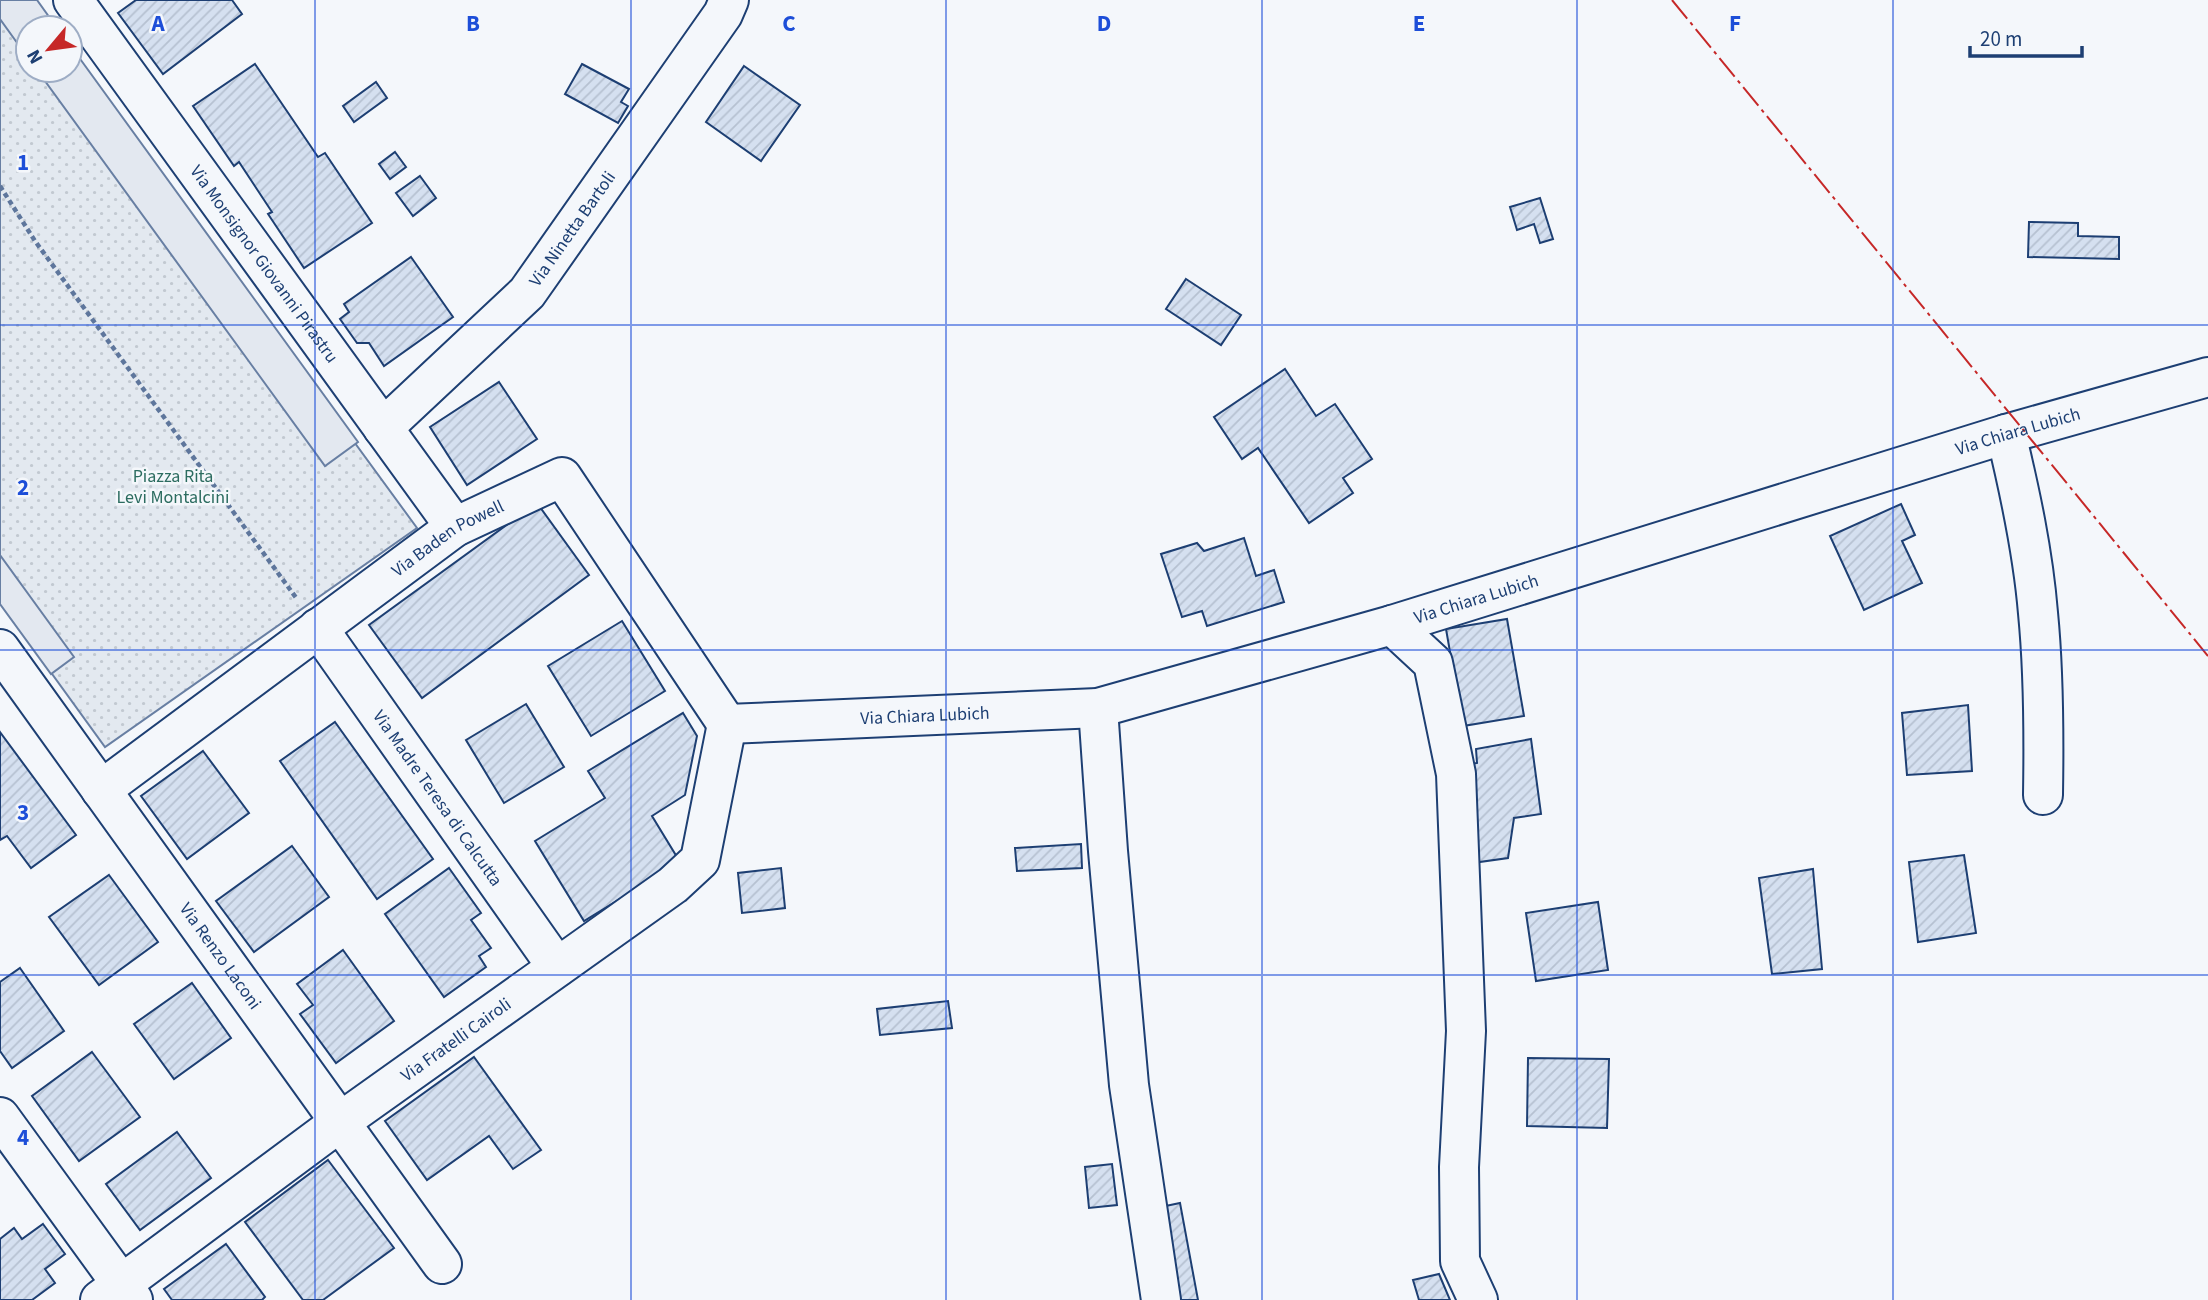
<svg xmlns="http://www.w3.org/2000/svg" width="2208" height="1300" font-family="'Source Sans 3',sans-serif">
  <defs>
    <pattern id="park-dots" width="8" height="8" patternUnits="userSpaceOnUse" patternTransform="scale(1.75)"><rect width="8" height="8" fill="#e3e9f0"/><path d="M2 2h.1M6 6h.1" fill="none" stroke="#c2c9d1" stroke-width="1.8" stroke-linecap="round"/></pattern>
    <pattern id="building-hatch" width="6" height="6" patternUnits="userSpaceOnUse" patternTransform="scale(1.75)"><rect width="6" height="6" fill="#d5e0f0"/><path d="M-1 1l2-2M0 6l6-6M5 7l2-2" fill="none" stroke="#b6c1d1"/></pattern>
  </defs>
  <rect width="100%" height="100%" fill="#f4f7fb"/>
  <path fill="url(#park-dots)" stroke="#687fa3" stroke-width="2" d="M 0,0 L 28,28 L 28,70 L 70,70 L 70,53 L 417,528 L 105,747 L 0,602 Z"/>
  <g fill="#e3e8f0" stroke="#687fa3" stroke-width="2">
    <path d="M 0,0 L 37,0 L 57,28 L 28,28 L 28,58 L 0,19 Z"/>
    <path d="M 70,45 L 358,442 L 325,466 L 37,70 L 70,70 Z"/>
    <path d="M 0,555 L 74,657 L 51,674 L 0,604 Z"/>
  </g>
  <g fill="url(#building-hatch)" stroke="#1d3f73" stroke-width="2">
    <path d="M 136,0 L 232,0 L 242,14 L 163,74 L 118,13 Z"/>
    <path d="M 255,64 L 318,157 L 325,153 L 372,223 L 304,268 L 268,214 L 272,212 L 239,162 L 234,166 L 193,106 Z"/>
    <path d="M 582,64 L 629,89 L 621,102 L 628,106 L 618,123 L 565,94 Z"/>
    <path d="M 744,66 L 800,105 L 761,161 L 706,122 Z"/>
    <path d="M 376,82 L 387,98 L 354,122 L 343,106 Z"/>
    <path d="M 395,152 L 406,167 L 390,179 L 379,164 Z"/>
    <path d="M 420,176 L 436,198 L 413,216 L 396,193 Z"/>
    <path d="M 1540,198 L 1553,239 L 1540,243 L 1534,224 L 1517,230 L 1510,207 Z"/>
    <path d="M 2029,222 L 2078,223 L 2078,236 L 2119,237 L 2119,259 L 2028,257 Z"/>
    <path d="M 411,257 L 453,317 L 384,366 L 369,343 L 357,343 L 340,319 L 349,312 L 344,304 Z"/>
    <path d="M 1186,279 L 1241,315 L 1221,345 L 1166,309 Z"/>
    <path d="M 1285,369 L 1316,416 L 1335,404 L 1372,459 L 1343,478 L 1353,493 L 1309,523 L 1258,448 L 1242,459 L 1214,417 Z"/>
    <path d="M 499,382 L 537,439 L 467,485 L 430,427 Z"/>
    <path d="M 537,503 L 589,575 L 422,698 L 369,625 Z"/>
    <path d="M 1901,504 L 1915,535 L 1902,541 L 1922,583 L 1864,610 L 1830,536 Z"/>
    <path d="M 1244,538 L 1256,576 L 1274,570 L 1284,602 L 1207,626 L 1202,611 L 1182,617 L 1161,554 L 1197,543 L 1204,551 Z"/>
    <path d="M 1507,619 L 1524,716 L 1463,726 L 1446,629 Z"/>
    <path d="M 622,621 L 665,691 L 591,736 L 548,666 Z"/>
    <path d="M 526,704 L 564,767 L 504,803 L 466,740 Z"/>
    <path d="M 1968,705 L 1972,771 L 1907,775 L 1902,713 Z"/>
    <path d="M 683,713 L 697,736 L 685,795 L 652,816 L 680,862 L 584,921 L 535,841 L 605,798 L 588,771 Z"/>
    <path d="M 335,722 L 433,859 L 377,899 L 280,761 Z"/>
    <path d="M 0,732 L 76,835 L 31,868 L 7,836 L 0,840 Z"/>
    <path d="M 1531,739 L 1541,814 L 1514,818 L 1508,858 L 1465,864 L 1466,765 L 1477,763 L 1476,749 Z"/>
    <path d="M 203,751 L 249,813 L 187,859 L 141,796 Z"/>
    <path d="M 1081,844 L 1082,868 L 1017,871 L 1015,848 Z"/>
    <path d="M 292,846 L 329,897 L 254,952 L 216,901 Z"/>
    <path d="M 1964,855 L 1976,933 L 1918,942 L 1909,862 Z"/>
    <path d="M 449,868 L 481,913 L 471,920 L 491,948 L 479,956 L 486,967 L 444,997 L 385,914 Z"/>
    <path d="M 781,868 L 785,908 L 742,913 L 738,873 Z"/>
    <path d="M 1813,869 L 1822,969 L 1772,974 L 1759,878 Z"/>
    <path d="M 109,875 L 158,942 L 99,985 L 49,917 Z"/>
    <path d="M 1598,902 L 1608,970 L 1536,981 L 1526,913 Z"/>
    <path d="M 343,950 L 394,1021 L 336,1063 L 300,1014 L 313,1005 L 297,984 Z"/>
    <path d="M 20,968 L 64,1031 L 12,1068 L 0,1051 L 0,982 Z"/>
    <path d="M 192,983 L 231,1038 L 174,1079 L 134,1024 Z"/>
    <path d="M 948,1001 L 952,1028 L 880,1035 L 877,1009 Z"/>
    <path d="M 92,1052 L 140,1117 L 79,1161 L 32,1096 Z"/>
    <path d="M 474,1057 L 541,1150 L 513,1169 L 489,1136 L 427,1180 L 385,1121 Z"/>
    <path d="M 1528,1058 L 1609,1059 L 1607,1128 L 1527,1126 Z"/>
    <path d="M 177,1132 L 211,1178 L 140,1230 L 106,1184 Z"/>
    <path d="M 328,1160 L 394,1248 L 323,1300 L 303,1300 L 245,1222 Z"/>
    <path d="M 1112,1164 L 1117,1205 L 1089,1208 L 1085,1167 Z"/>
    <path d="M 1180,1203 L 1198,1300 L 1173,1300 L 1156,1208 Z"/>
    <path d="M 43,1224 L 65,1254 L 45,1269 L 55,1283 L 32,1300 L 0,1300 L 0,1239 L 14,1228 L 22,1239 Z"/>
    <path d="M 226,1244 L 265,1297 L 262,1300 L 172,1300 L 164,1289 Z"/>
    <path d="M 1439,1274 L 1450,1300 L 1419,1300 L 1413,1280 Z"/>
  </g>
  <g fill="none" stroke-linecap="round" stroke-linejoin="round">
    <defs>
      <g id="minor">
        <path id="s1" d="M 73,0 L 455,527"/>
        <path id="s2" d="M 383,428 L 527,293 L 723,14 L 729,0"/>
        <path d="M 2006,434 C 2020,492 2033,552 2038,613 C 2044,674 2044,734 2043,795"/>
        <path d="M 1392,625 L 1433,663 L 1456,774 L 1466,1031 L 1459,1167 L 1460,1261 L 1478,1300"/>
        <path id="s3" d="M 318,628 L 557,967"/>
        <path id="s4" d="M 0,649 L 442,1264"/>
        <path d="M 1098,708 L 1108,851 L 1129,1085 L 1161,1300"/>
        <path id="s5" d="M 727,724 L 1098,708 L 1392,625 L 2006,434 L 2208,377"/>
        <path id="s6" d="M 101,790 L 455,527 L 562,477 L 727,724"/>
        <path d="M 0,1117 L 133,1300"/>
        <path id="s7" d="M 100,1300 L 340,1122 L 673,885 L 700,860 L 727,724"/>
      </g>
    </defs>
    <use href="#minor" stroke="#1d3f73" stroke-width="42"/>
    <path stroke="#5e769c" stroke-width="4.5" stroke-dasharray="5 3.5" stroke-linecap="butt" d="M 0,186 L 35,241 L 297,599"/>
    <use href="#minor" stroke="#f4f7fb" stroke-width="38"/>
    <path stroke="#c62828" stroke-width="2" stroke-dasharray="24 5 3.5 5" stroke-linecap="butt" d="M 1672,0 L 2208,656"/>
  </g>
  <path fill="none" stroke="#1d4ed8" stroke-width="2" stroke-opacity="0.55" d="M 315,0 L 315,1300M 631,0 L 631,1300M 946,0 L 946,1300M 1262,0 L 1262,1300M 1577,0 L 1577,1300M 1893,0 L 1893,1300M 0,325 L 2208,325M 0,650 L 2208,650M 0,975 L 2208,975"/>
  <g text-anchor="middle" stroke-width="5" stroke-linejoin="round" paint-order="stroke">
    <g font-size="18" fill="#1d3f73" stroke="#f4f7fb">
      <text dy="6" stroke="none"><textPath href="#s2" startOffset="276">Via Ninetta Bartoli</textPath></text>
      <text dy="6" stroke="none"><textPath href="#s1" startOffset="326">Via Monsignor Giovanni Pirastru</textPath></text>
      <text dy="6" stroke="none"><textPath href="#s5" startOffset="1332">Via Chiara Lubich</textPath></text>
      <text dy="6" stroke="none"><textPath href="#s6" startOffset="429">Via Baden Powell</textPath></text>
      <text dy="6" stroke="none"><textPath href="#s5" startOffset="765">Via Chiara Lubich</textPath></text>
      <text dy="6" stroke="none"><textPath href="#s5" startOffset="198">Via Chiara Lubich</textPath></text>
      <text dy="6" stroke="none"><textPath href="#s3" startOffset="208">Via Madre Teresa di Calcutta</textPath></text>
      <text dy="6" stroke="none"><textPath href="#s4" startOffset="378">Via Renzo Laconi</textPath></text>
      <text dy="6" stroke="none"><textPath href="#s7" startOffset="441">Via Fratelli Cairoli</textPath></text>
    </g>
    <g font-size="18" fill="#2c6c60" stroke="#f4f7fb">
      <text x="173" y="482">Piazza Rita<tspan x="173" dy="21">Levi Montalcini</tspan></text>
    </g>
  </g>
  <g font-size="23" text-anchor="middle" font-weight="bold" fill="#1d4ed8" stroke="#f4f7fb" stroke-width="5" stroke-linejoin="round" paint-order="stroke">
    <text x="158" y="31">A</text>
    <text x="473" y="31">B</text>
    <text x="789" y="31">C</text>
    <text x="1104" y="31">D</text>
    <text x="1419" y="31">E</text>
    <text x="1735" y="31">F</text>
    <text x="23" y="170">1</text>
    <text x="23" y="495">2</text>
    <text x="23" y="820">3</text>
    <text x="23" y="1145">4</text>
  </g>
  <g transform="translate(49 49) rotate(241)"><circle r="33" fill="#f4f7fb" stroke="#9eadc5" stroke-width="2"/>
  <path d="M0-5L12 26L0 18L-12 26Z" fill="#c62828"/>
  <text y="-10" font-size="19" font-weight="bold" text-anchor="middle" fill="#1d3f73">N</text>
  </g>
  <path d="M1970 46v10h112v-10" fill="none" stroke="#1d3f73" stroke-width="3.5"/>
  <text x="1980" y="46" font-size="21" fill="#1d3f73" stroke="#f4f7fb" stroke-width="5" paint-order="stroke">20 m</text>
</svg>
